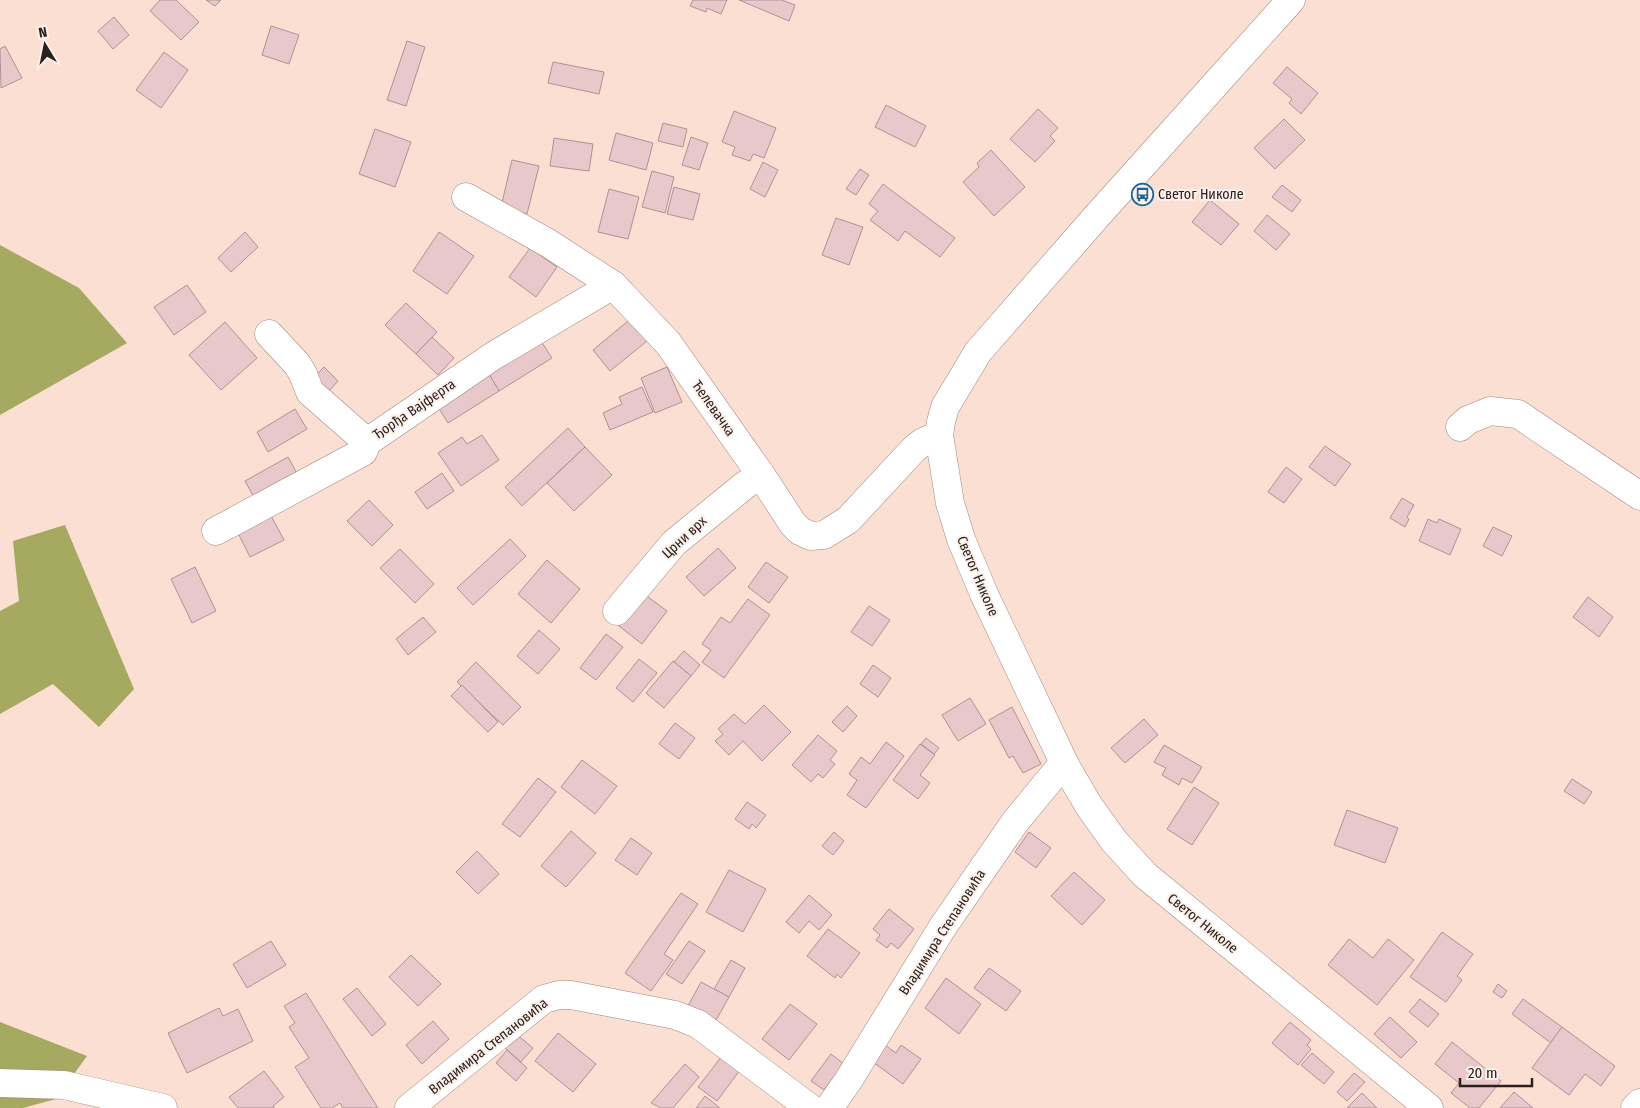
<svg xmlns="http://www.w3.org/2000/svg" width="1640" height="1108" font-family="'Fira Sans Condensed',sans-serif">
  <rect width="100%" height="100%" fill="#fbdfd2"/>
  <g fill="#a6a960">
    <path d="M 0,245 L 79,288 L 127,343 L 0,415 Z"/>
    <path d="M 65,525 L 134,689 L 99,727 L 53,684 L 0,714 L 0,611 L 19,601 L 13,541 Z"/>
    <path d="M 0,1022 L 87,1056 L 56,1099 L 23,1108 L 0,1108 Z"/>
  </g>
  <g fill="#e8c8ca" stroke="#b09294">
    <path d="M 160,0 L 176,0 L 199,22 L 181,40 L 150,11 Z"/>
    <path d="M 206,0 L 221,0 L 215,6 Z"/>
    <path d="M 693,0 L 727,0 L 721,14 L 707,8 L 706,12 L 690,6 Z"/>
    <path d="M 739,0 L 782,0 L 795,5 L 789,21 Z"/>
    <path d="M 114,17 L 129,35 L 113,49 L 98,31 Z"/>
    <path d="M 271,26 L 299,35 L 289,64 L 262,55 Z"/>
    <path d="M 407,41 L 425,47 L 406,106 L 387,100 Z"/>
    <path d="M 5,46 L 22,78 L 1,88 L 0,49 Z"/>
    <path d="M 164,52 L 188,70 L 161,108 L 136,90 Z"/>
    <path d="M 553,62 L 604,72 L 599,94 L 548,83 Z"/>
    <path d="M 1287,67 L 1318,93 L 1301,114 L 1289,103 L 1292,99 L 1273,83 Z"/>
    <path d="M 886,105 L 926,126 L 915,147 L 875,127 Z"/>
    <path d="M 1038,109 L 1058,128 L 1050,136 L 1055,141 L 1035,162 L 1010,139 Z"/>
    <path d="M 734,111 L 776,128 L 764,158 L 753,154 L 750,161 L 732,155 L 735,147 L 722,142 Z"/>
    <path d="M 1284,119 L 1305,140 L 1275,169 L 1254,148 Z"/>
    <path d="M 663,123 L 687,129 L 683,147 L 658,141 Z"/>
    <path d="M 375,129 L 411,142 L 395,187 L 359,174 Z"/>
    <path d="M 616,133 L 653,143 L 646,170 L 609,160 Z"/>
    <path d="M 691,137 L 708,143 L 699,170 L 682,165 Z"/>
    <path d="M 554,138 L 593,144 L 589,171 L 550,166 Z"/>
    <path d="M 991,150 L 1025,187 L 994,216 L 963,182 L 979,167 L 977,163 Z"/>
    <path d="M 512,160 L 539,166 L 527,214 L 501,207 Z"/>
    <path d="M 763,162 L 778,170 L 765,197 L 750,189 Z"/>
    <path d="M 860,169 L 869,175 L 856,195 L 846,189 Z"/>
    <path d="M 652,171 L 674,177 L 665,213 L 642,207 Z"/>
    <path d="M 883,184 L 955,238 L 940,257 L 905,231 L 898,241 L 870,220 L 878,211 L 869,204 Z"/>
    <path d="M 1282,185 L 1301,200 L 1292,212 L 1272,197 Z"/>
    <path d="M 674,187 L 700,194 L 693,220 L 667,214 Z"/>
    <path d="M 609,189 L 639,197 L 628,239 L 598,232 Z"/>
    <path d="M 1210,200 L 1239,224 L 1221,245 L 1192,222 Z"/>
    <path d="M 1267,215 L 1290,234 L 1276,250 L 1254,231 Z"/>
    <path d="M 836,218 L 863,227 L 849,265 L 822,255 Z"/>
    <path d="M 245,232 L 258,247 L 231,272 L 218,258 Z"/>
    <path d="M 439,232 L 474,256 L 447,294 L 413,271 Z"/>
    <path d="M 530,248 L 557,267 L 536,297 L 509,277 Z"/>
    <path d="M 187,285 L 206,312 L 174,335 L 154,307 Z"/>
    <path d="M 406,303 L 437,332 L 416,354 L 385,325 Z"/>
    <path d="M 634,316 L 652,337 L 610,371 L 593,350 Z"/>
    <path d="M 225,322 L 257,358 L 221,390 L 189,355 Z"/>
    <path d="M 432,337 L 454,358 L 438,375 L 416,354 Z"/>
    <path d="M 539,338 L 552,358 L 499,391 L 487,371 Z"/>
    <path d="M 324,367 L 338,381 L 327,393 L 312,379 Z"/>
    <path d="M 667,367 L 682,402 L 655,413 L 641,378 Z"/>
    <path d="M 487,371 L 499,391 L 448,423 L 436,404 Z"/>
    <path d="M 642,387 L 653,412 L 610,430 L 603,413 L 622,404 L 619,397 Z"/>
    <path d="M 295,409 L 307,429 L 268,452 L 257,432 Z"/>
    <path d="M 568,428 L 585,447 L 522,506 L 505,487 Z"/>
    <path d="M 482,435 L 499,460 L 461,486 L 438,453 L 462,437 L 467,444 Z"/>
    <path d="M 1325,446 L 1351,464 L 1335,486 L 1309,467 Z"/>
    <path d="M 585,447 L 612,475 L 574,511 L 547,483 Z"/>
    <path d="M 288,457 L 299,477 L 256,501 L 245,481 Z"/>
    <path d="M 1286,467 L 1302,479 L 1284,503 L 1268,492 Z"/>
    <path d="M 442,473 L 454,491 L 427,509 L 415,492 Z"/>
    <path d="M 1402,498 L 1414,505 L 1407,517 L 1409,519 L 1405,527 L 1390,518 Z"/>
    <path d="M 369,500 L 393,525 L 372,546 L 347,521 Z"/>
    <path d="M 270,514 L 284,540 L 250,557 L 237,531 Z"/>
    <path d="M 1428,519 L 1437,523 L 1439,519 L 1461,529 L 1450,555 L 1419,541 Z"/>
    <path d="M 1493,527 L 1512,536 L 1502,556 L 1483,546 Z"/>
    <path d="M 510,539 L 526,556 L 473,605 L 457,588 Z"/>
    <path d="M 718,548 L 736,568 L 704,596 L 686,577 Z"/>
    <path d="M 400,549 L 434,584 L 415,603 L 380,568 Z"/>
    <path d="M 547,560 L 580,589 L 551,623 L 518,594 Z"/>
    <path d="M 766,562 L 788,577 L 769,603 L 748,587 Z"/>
    <path d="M 195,567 L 216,611 L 192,623 L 171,579 Z"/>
    <path d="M 644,594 L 667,611 L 642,644 L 619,626 Z"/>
    <path d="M 1588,597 L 1613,617 L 1599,637 L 1573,617 Z"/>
    <path d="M 748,599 L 770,615 L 724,678 L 702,662 L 711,650 L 702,644 L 721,617 L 730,623 Z"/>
    <path d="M 869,606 L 890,620 L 872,646 L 851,632 Z"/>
    <path d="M 423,617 L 436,632 L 408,655 L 396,639 Z"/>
    <path d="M 539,630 L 560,649 L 538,674 L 517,656 Z"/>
    <path d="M 606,634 L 623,647 L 596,680 L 580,668 Z"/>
    <path d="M 684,651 L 700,665 L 691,676 L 674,662 Z"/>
    <path d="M 639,659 L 657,673 L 633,702 L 616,688 Z"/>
    <path d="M 673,661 L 691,676 L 664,708 L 646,693 Z"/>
    <path d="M 476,662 L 521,707 L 503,725 L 457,682 Z"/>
    <path d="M 873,665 L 891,678 L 878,697 L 860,684 Z"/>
    <path d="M 462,685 L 498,722 L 488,732 L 451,696 Z"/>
    <path d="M 970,698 L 986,724 L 958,741 L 942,715 Z"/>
    <path d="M 764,705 L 791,732 L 762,761 L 743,741 L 729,755 L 715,741 L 723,734 L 718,729 L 734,714 L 745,724 Z"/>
    <path d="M 847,706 L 857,716 L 843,732 L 832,722 Z"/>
    <path d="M 1012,707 L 1041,764 L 1023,773 L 1013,756 L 1009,758 L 989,720 Z"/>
    <path d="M 1144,719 L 1158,735 L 1125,763 L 1111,748 Z"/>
    <path d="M 675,723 L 695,738 L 679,759 L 659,744 Z"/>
    <path d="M 818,735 L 837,751 L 830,760 L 835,764 L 823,778 L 818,774 L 811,782 L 792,765 Z"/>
    <path d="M 926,738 L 939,748 L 934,754 L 921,744 Z"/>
    <path d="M 886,742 L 904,756 L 866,808 L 847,795 L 857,780 L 849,774 L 861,757 L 870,764 Z"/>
    <path d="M 920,744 L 935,755 L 920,775 L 930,783 L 918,799 L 893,780 Z"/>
    <path d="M 1164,745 L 1202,767 L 1192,783 L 1182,778 L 1179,785 L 1162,775 L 1166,768 L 1154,762 Z"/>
    <path d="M 582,760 L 617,786 L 595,814 L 561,787 Z"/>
    <path d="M 538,778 L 556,792 L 520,837 L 502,824 Z"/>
    <path d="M 1572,779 L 1592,792 L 1584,804 L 1564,791 Z"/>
    <path d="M 1194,787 L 1219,803 L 1192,845 L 1167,829 Z"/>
    <path d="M 747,802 L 766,815 L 756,828 L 752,824 L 749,829 L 735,819 Z"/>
    <path d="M 1347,810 L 1398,828 L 1385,863 L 1334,845 Z"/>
    <path d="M 571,831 L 596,853 L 566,887 L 541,866 Z"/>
    <path d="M 834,832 L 844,841 L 833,855 L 822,846 Z"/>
    <path d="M 1029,832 L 1051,848 L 1036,868 L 1015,852 Z"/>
    <path d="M 631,838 L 652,853 L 637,875 L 615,860 Z"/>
    <path d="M 477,851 L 499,874 L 478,894 L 456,872 Z"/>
    <path d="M 729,870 L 766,889 L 743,932 L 706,912 Z"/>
    <path d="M 1074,872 L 1105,900 L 1082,925 L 1051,896 Z"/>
    <path d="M 681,893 L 698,904 L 664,954 L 673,960 L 651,991 L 625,973 Z"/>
    <path d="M 809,895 L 832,915 L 819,930 L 809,921 L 799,933 L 786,922 Z"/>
    <path d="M 889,909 L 914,929 L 898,949 L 891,943 L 887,948 L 876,940 L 880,935 L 873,929 Z"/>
    <path d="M 828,929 L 860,953 L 841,978 L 837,974 L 835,978 L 807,956 Z"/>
    <path d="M 1442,932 L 1473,954 L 1457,976 L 1462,980 L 1446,1002 L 1410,977 Z"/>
    <path d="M 1349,939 L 1373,958 L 1388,939 L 1414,960 L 1377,1005 L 1328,965 Z"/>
    <path d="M 271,941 L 286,965 L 247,988 L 233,964 Z"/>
    <path d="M 689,941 L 705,951 L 682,984 L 666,974 Z"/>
    <path d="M 411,955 L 441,984 L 418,1006 L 389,977 Z"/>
    <path d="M 731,960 L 745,968 L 729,997 L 714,989 Z"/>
    <path d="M 989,968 L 1021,991 L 1006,1011 L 974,988 Z"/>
    <path d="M 946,978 L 981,1004 L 959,1034 L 925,1008 Z"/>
    <path d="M 701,982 L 729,997 L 715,1022 L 688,1006 Z"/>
    <path d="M 1498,984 L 1507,991 L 1502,998 L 1493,992 Z"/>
    <path d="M 357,988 L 386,1024 L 372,1036 L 343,999 Z"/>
    <path d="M 306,993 L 378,1108 L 343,1108 L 340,1103 L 332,1108 L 321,1108 L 295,1067 L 309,1058 L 289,1027 L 295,1023 L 284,1006 Z"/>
    <path d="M 1420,999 L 1439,1014 L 1428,1027 L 1409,1012 Z"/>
    <path d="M 1523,999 L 1562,1027 L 1551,1043 L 1512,1014 Z"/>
    <path d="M 790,1004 L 817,1024 L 789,1060 L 762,1039 Z"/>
    <path d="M 219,1008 L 223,1016 L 238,1009 L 253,1041 L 187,1073 L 168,1033 Z"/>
    <path d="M 1390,1017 L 1417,1042 L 1401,1058 L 1374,1034 Z"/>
    <path d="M 433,1021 L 449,1039 L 422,1064 L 406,1045 Z"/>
    <path d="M 1290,1022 L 1311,1040 L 1307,1045 L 1311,1049 L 1298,1065 L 1272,1043 Z"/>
    <path d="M 1562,1027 L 1615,1066 L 1601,1086 L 1585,1074 L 1569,1095 L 1532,1068 Z"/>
    <path d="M 558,1033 L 596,1064 L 573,1092 L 535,1061 Z"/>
    <path d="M 516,1034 L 533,1048 L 521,1062 L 504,1047 Z"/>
    <path d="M 1452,1042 L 1501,1081 L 1479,1108 L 1470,1108 L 1451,1093 L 1459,1083 L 1435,1064 Z"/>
    <path d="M 885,1045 L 896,1053 L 901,1045 L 921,1059 L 903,1084 L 873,1062 Z"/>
    <path d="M 507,1050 L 527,1068 L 516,1081 L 496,1063 Z"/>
    <path d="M 1312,1053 L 1334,1072 L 1324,1084 L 1301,1065 Z"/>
    <path d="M 831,1054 L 844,1064 L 824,1090 L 811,1081 Z"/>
    <path d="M 722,1056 L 740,1070 L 717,1101 L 698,1087 Z"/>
    <path d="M 685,1064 L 699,1077 L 673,1108 L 661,1108 L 651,1103 Z"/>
    <path d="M 264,1071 L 284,1097 L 273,1106 L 275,1108 L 238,1108 L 229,1097 Z"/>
    <path d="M 1354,1073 L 1365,1082 L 1347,1101 L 1337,1092 Z"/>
    <path d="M 1514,1092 L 1533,1108 L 1500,1108 Z"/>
    <path d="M 1362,1093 L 1377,1108 L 1347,1108 Z"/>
    <path d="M 705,1096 L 720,1108 L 696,1108 Z"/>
  </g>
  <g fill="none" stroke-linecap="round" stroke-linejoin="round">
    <defs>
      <g id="minor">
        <path d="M 1291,0 L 1097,216 L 978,352 L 945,407 L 941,422 L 939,435 L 950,503 L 961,539 L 984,594 L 1066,767 L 1089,806 L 1114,841 L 1145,875 L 1429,1108"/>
        <path d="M 466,197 L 548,243 L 613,285 L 668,343 L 761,475 L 793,524 L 800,531 L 811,536 L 824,535 L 848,520 L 914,449 L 923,442 L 939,435"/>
        <path d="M 269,334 L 297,364 L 303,374 L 310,392 L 367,442"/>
        <path d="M 1460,427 L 1468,420 L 1490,411 L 1518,414 L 1640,496"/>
        <path d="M 216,531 L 363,452 L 367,442 L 493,356 L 613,285"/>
        <path d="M 617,611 L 674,543 L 745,485 L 761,475"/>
        <path d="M 0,1083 L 64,1085 L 163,1108"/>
        <path d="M 409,1108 L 544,999 L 559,995 L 571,995 L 675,1015 L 698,1024 L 810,1108"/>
        <path d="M 829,1108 L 848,1081 L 942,928 L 1015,822 L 1057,771 L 1066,767"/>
        <path d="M 1635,1108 L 1640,1103"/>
      </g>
    </defs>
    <use href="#minor" stroke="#a1877c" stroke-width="29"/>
    <use href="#minor" stroke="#fff" stroke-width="28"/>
  </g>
  <defs>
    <symbol id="bus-ring" viewBox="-11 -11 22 22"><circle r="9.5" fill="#fbf0eb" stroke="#1c6498" stroke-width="1.5"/><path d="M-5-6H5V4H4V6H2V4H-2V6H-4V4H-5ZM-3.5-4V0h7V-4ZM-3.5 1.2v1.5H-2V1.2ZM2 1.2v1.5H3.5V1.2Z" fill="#1c6498"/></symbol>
  </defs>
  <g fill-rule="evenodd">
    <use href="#bus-ring" x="1130" y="182" width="25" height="25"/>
  </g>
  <g text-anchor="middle" stroke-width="4" stroke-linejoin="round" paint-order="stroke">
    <g font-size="14" fill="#2b211c" stroke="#fbf0eb" text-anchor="start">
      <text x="1158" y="199">Светог Николе</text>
    </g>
    <g font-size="14" fill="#2b211c" stroke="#fbf0eb">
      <text transform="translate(714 408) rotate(55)" y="5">Ћелевачка</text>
      <text transform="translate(414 409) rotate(-34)" y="5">Ђорђа Вајферта</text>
      <text transform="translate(684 537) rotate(-43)" y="5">Црни врх</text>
      <text transform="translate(978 576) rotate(67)" y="5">Светог Николе</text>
      <text transform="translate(1203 923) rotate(39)" y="5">Светог Николе</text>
      <text transform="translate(942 932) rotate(-57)" y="5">Владимира Степановића</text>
      <text transform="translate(488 1046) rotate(-38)" y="5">Владимира Степановића</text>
    </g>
  </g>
  <g transform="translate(45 45) rotate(350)" stroke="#fbf0eb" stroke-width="4" paint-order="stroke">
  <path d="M0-4L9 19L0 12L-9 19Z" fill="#2b211c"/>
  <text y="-8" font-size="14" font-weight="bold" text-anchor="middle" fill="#2b211c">N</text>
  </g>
  <path d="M1460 1078v8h72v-8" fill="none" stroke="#2b211c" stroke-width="2.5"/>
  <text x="1468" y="1078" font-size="15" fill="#2b211c" stroke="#fbf0eb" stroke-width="4" paint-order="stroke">20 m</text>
</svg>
